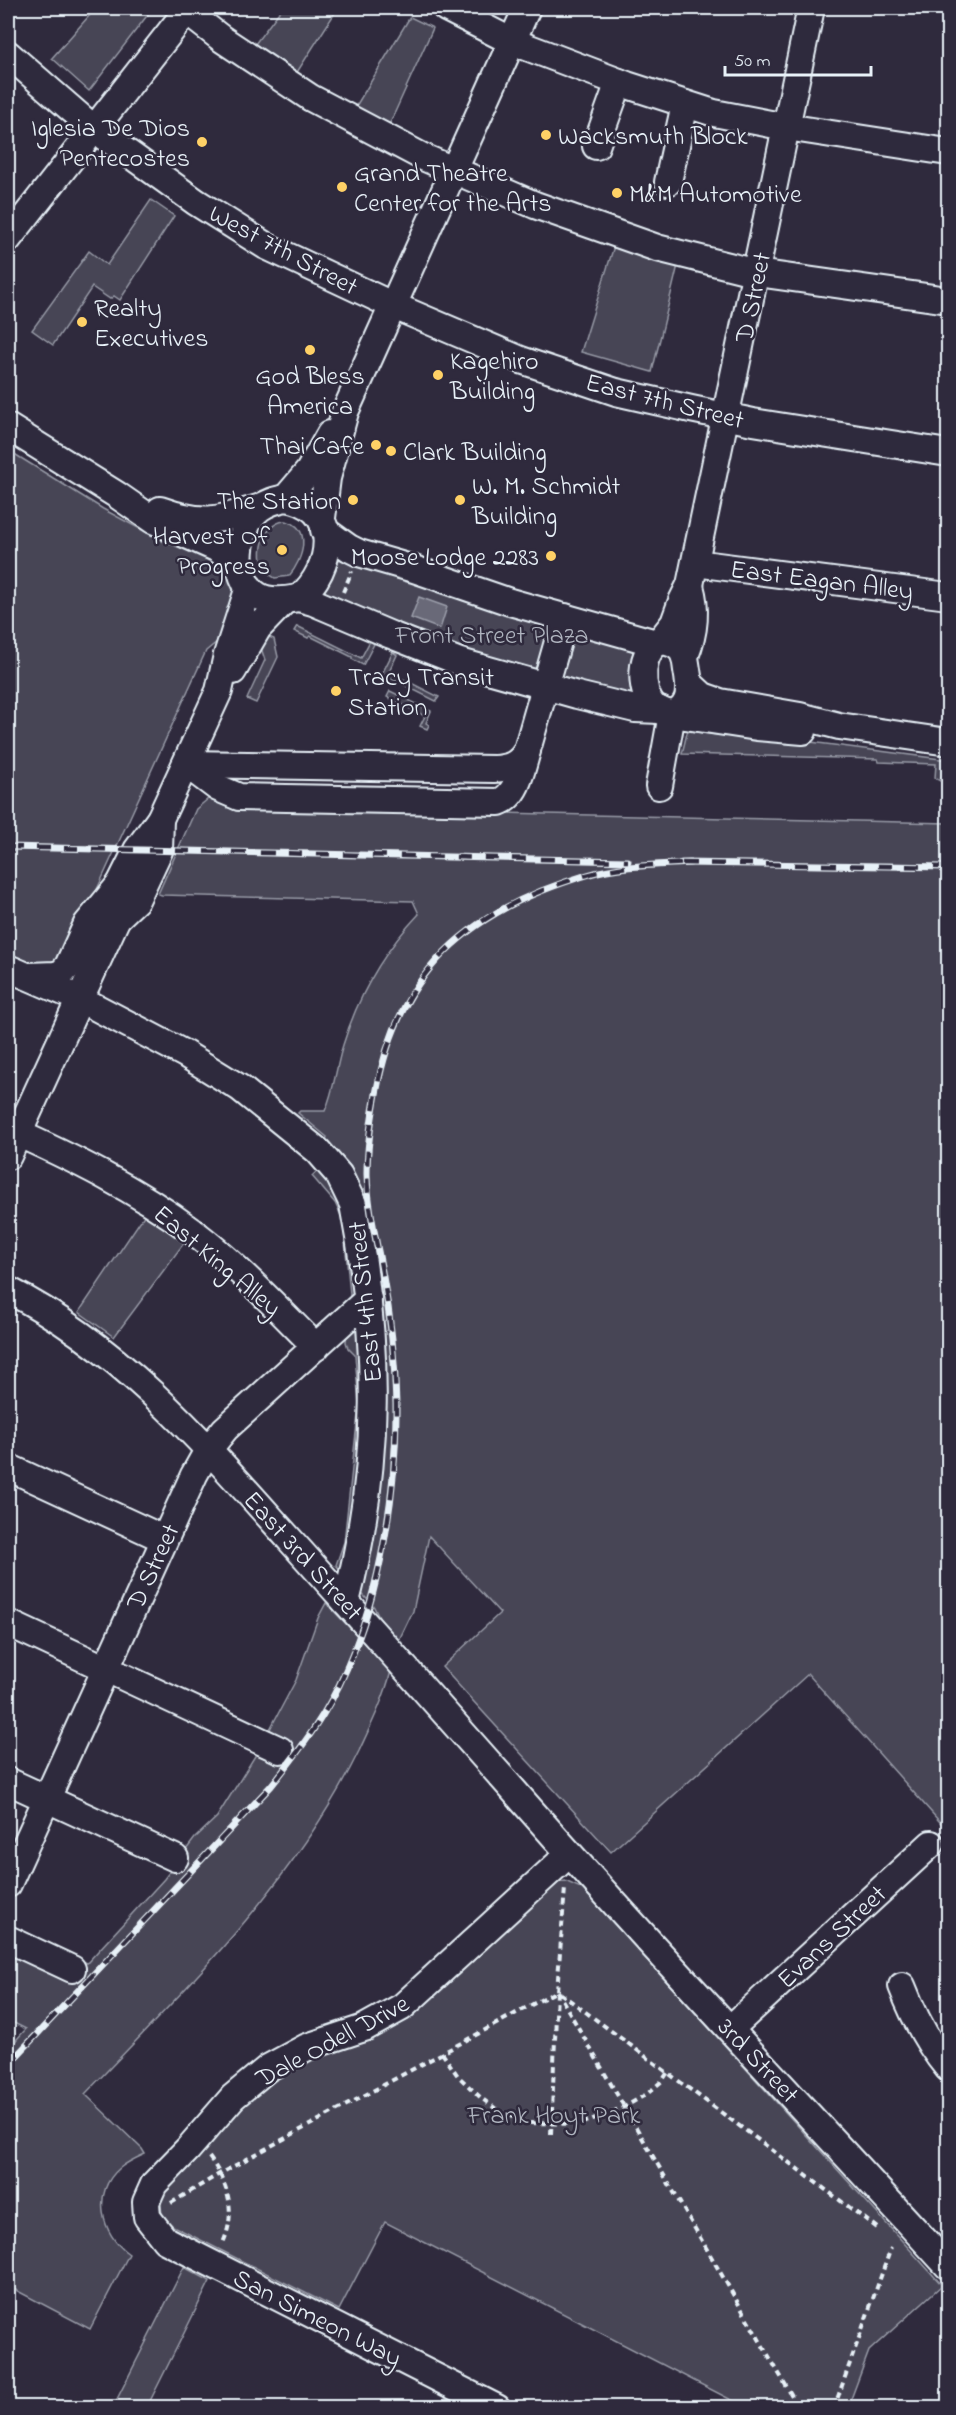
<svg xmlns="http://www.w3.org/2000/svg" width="956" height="2415" font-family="'Indie Flower',sans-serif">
  <rect width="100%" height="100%" fill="#2f2a3d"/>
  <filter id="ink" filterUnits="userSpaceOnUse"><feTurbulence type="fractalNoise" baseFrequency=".0167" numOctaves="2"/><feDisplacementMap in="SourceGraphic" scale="12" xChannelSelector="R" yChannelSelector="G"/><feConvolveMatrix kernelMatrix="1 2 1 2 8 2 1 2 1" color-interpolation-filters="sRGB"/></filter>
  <g filter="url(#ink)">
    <g fill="#464455" stroke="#979aa6" stroke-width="1.5">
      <path d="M 96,8 L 153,8 L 89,91 L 52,58 Z"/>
      <path d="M 282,8 L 338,8 L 294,77 L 252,48 Z"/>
      <path d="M 410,17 L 433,28 L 386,132 L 353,111 Z"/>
      <path d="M 151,200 L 174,216 L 120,300 L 114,296 L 110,299 L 92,287 L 53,345 L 32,330 L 89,251 L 107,265 Z"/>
      <path d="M 614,246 L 678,265 L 652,372 L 581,352 Z"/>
      <path d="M 8,450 L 103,509 L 164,542 L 172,538 L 195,546 L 227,572 L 234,586 L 237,597 L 224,636 L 206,651 L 83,920 L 58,964 L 34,965 L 8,955 Z"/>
      <path d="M 285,521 C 313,527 303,560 289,576 L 275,578 C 252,567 260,523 285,521 Z"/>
      <path d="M 335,554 L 550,626 L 538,671 L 485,663 L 322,593 L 331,575 Z"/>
      <path d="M 297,626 L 361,658 L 370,641 L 374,644 L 363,665 L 352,659 L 352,657 L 310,636 L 308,638 L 294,631 Z"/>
      <path d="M 578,633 L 635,643 L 642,699 L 560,681 C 562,666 565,644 578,633 Z"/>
      <path d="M 269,637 L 274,639 L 278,657 L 256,703 L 247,699 L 265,660 L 260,645 L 260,638 Z"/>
      <path d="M 393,652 L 397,655 L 389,672 L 439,697 L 436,701 L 382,674 Z"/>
      <path d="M 390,691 L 431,711 L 426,723 L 429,725 L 427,729 L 420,726 L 425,716 L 387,697 Z"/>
      <path d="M 719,730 L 948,760 L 948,772 L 943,772 L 940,781 L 935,778 L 936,764 L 879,762 L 878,759 L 682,754 L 687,733 L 689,731 L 717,735 Z"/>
      <path d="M 208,799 L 238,807 L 948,823 L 948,1831 L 808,1674 L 611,1852 L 442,1667 L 500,1613 L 429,1536 L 413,1611 L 398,1642 L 383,1626 L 374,1607 L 336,1565 L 344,1542 L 359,1405 L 355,1355 L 348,1348 L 346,1342 L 350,1294 L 343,1220 L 335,1203 L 312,1176 L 318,1170 L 327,1137 L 298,1113 L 300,1111 L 325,1111 C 334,1091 336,1067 343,1045 C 358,996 384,951 419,914 L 413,901 L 162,895 L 158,894 L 196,809 Z"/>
      <path d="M 147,1211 L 187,1239 L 114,1337 L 79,1312 Z"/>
      <path d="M 326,1603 L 391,1671 C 384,1699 371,1725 359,1751 C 294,1884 186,1988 85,2094 L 142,2149 L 145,2154 C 136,2158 127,2162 120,2168 C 91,2192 101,2235 129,2254 L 90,2329 L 8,2286 L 8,2049 L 26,2029 L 8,2020 L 8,1943 L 14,1930 L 87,1963 L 164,1879 L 195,1838 L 217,1817 L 260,1748 L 296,1680 L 318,1618 Z"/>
      <path d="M 565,1881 L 583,1889 L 942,2285 L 869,2351 L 848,2407 L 745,2407 L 385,2222 L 339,2310 L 173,2226 L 162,2215 L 160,2195 L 239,2106 L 266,2082 L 319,2053 L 553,1884 Z"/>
      <path d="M 184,2267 L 210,2281 L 147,2407 L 113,2407 Z"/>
    </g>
    <path fill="#696978" stroke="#9c9fab" stroke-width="1.5" d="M 419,597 L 447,607 L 440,629 L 411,618 Z"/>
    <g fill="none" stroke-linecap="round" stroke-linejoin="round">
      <defs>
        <g id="minor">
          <path d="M 182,8 L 222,39 L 311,98 L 423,157 L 535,205 L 657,248 L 757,273 L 948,300"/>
          <path d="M 446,8 L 511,41 L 627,85 L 714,113 L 786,127 L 948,152"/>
          <path d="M 8,54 L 93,128 L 196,202 L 266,246 L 394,306 L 521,360 L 616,392 L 691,409 L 753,422 L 948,453"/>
          <path d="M 596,146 L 619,82"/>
          <path d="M 668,182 L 685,104"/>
          <path d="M 8,239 L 189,8"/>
          <path d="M 8,427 L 117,495 L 153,520 L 218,549 L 241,568"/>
          <path d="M 286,498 C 342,507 334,569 299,598 C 286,600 269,603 257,595 C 230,579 237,525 260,508 C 268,502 276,500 286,498 Z"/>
          <path d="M 286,498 L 309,471 L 330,434"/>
          <path d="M 160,510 C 202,525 217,521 258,508"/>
          <path d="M 322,518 L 327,478 L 345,412 L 527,8"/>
          <path d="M 324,530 L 349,548 L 359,553 L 414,569 L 510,602 L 656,643"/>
          <path d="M 695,563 L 948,596"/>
          <path d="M 299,598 L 313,602 L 391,635 L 460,662 L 577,695 L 635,709 L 660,710"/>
          <path d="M 662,641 C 670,642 677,644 682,651 C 686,657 686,664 687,670 C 690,686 693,708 672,714 C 666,713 659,711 654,707 C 639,693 638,648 662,641 Z"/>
          <path d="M 659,642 L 674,623 L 682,601 L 690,585 L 811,8"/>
          <path d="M 685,656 C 695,632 697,610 690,586"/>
          <path d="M 233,671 L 258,628 L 285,600"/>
          <path d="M 689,683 L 703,696 L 720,702 L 800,716 L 839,726 L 948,742"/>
          <path d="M 186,764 L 494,769 C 510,768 520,764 527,750 L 565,617"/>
          <path d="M 186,764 L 218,788 L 239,797 L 499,802 C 517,796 522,768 527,751"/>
          <path d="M 659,786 L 672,714 L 757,727 L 803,731"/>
          <path d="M 117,918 L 136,900 L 159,851 L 160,819"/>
          <path d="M 8,968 L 80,999 L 185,1054 L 240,1088 L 318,1151 L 339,1175 L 353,1204 C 380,1342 381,1465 346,1602"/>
          <path d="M 29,976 L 55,975 L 62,973 L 68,966 L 87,924 L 120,884"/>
          <path d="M 8,1129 C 71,1157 136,1189 192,1231 C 237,1265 276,1307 316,1347"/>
          <path d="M 8,1156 L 117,918 L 120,884 L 137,850 L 160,819 L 219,691 L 227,655 L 249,587"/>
          <path d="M 8,1290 C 123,1348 207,1447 292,1542 C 367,1625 441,1708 515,1792 C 656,1953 804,2108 948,2266"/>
          <path d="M 8,1467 L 164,1539"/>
          <path d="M 8,1623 L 280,1750"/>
          <path d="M 8,1781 L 175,1858"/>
          <path d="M 8,1884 L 194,1475 L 208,1450 L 225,1429 L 368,1299"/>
          <path d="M 8,1939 L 72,1969"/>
          <path d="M 902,1986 C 914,2017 927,2043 948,2068"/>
          <path d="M 730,2029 L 931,1844"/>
          <path d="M 497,2408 L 165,2240 L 147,2217 L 146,2202 L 154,2184 L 188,2149 L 233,2097 L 268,2068 L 307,2047 L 364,2028 L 402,2007 L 569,1854"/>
        </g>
      </defs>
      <use href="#minor" stroke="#e8f1f8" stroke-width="30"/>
      <g stroke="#e8f1f8" stroke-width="4" stroke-dasharray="6 4.5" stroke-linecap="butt">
        <path d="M 343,592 L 352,571"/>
        <path d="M 557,1991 L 799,2408"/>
        <path d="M 560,1993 L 880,2230"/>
        <path d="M 442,2053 L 458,2076 L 481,2098 L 499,2111 L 527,2123 L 580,2124 L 624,2107 L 647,2094 L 662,2081 L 668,2072"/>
        <path d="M 551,2134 L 557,1992"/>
        <path d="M 209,2157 C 229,2184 237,2214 222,2245"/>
        <path d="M 171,2203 L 221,2173 L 557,1991 L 565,1888"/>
        <path d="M 834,2408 L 891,2248"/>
      </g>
      <use href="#minor" stroke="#2f2a3d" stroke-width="26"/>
      <defs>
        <g id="rail">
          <path d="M 8,847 L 628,861"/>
          <path d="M 682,863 L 948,867"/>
          <path d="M 8,2065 L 271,1786 C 300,1750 328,1713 346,1670 C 381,1591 397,1490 396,1404 C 395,1362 391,1319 383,1277 C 377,1243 368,1209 367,1174 C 367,1147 371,1121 376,1094 C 398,970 469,910 587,875 C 620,865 656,865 690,863"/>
        </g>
      </defs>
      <use href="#rail" stroke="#e8f1f8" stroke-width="7"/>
      <use href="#rail" stroke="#2f2a3d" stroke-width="4.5" stroke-dasharray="14" stroke-linecap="butt"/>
    </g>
  </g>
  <g fill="#ffd166" stroke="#2f2a3d" stroke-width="2">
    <circle cx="546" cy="135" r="6"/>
    <circle cx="202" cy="142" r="6"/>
    <circle cx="342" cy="187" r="6"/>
    <circle cx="617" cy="193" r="6"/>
    <circle cx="82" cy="322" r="6"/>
    <circle cx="310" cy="350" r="6"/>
    <circle cx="438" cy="375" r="6"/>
    <circle cx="376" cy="445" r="6"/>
    <circle cx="391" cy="451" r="6"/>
    <circle cx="353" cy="500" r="6"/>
    <circle cx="460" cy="500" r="6"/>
    <circle cx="282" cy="550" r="6"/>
    <circle cx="551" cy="556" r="6"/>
    <circle cx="336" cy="691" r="6"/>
  </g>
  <g text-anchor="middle" stroke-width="5" stroke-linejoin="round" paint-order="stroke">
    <g font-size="26" fill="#e8f1f8" stroke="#2f2a3d" text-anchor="start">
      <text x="190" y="136" text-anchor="end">Iglesia De Dios<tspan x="190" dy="30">Pentecostes</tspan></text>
      <text x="558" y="144">Wacksmuth Block</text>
      <text x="354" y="181">Grand Theatre<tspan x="354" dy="30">Center for the Arts</tspan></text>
      <text x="629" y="202">M&amp;M Automotive</text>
      <text x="94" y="316">Realty<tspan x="94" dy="30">Executives</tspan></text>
      <text x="450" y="369">Kagehiro<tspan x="450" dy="30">Building</tspan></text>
      <text x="310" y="384" text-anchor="middle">God Bless<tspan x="310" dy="30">America</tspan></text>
      <text x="364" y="454" text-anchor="end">Thai Cafe</text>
      <text x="403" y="460">Clark Building</text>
      <text x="472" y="494">W. M. Schmidt<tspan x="472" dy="30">Building</tspan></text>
      <text x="341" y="509" text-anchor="end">The Station</text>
      <text x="270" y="544" text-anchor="end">Harvest Of<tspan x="270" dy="30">Progress</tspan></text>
      <text x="539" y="565" text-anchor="end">Moose Lodge 2283</text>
      <text x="348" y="685">Tracy Transit<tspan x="348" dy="30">Station</tspan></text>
    </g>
    <g font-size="26" fill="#e8f1f8" stroke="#2f2a3d">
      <text transform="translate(284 249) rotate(28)" y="9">West 7th Street</text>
      <text transform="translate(752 297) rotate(-78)" y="9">D Street</text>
      <text transform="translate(665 400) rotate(14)" y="9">East 7th Street</text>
      <text transform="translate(822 579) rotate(7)" y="9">East Eagan Alley</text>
      <text transform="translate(218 1260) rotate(40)" y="9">East King Alley</text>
      <text transform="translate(364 1302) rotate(-96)" y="9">East 4th Street</text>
      <text transform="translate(304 1555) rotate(48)" y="9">East 3rd Street</text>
      <text transform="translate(152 1566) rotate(-65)" y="9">D Street</text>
      <text transform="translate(831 1936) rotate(-43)" y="9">Evans Street</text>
      <text transform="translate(332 2040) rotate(-28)" y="9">Dale Odell Drive</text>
      <text transform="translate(759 2060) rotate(47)" y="9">3rd Street</text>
      <text transform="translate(318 2317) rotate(27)" y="9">San Simeon Way</text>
    </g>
    <g font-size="26" fill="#afb4bf" stroke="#2f2a3d">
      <text x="492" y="643">Front Street Plaza</text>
      <text x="554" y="2123">Frank Hoyt Park</text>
    </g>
  </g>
  <rect width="956" height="2415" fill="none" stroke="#2f2a3d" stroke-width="30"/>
  <rect x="15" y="15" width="926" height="2385" fill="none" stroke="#e8f1f8" stroke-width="2" filter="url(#ink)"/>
  <path d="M725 66v9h146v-9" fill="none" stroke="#e8f1f8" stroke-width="3"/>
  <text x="734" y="66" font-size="18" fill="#e8f1f8" stroke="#2f2a3d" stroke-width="4.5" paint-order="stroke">50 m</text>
</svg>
